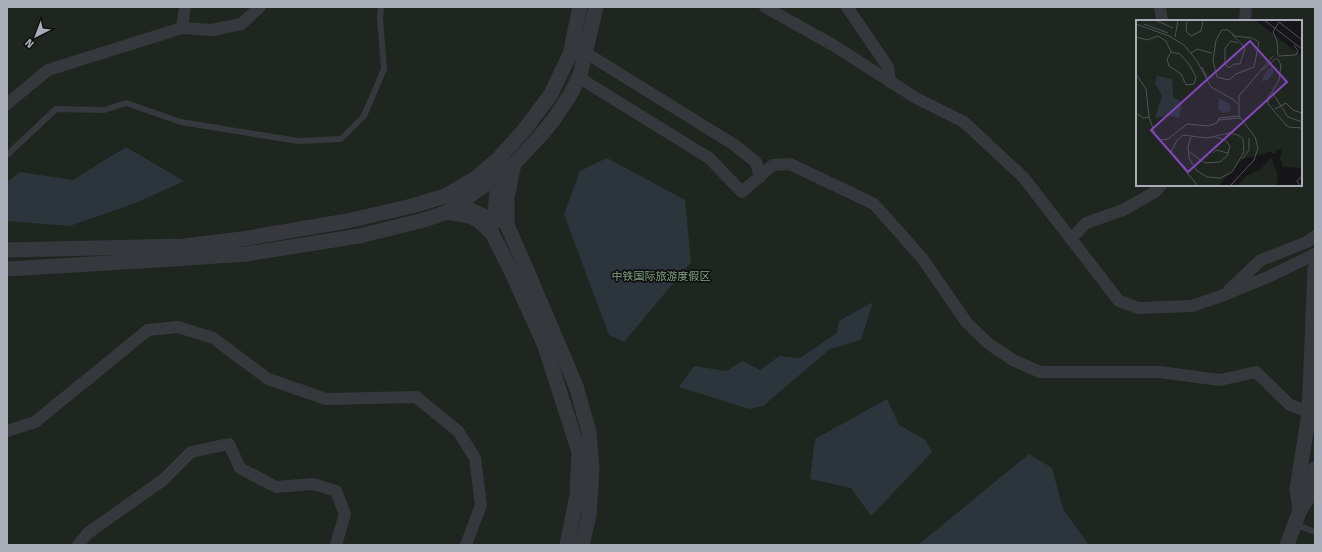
<svg xmlns="http://www.w3.org/2000/svg" width="1322" height="552" font-family="'Fira Sans','Noto Sans SC',sans-serif">
  <rect width="100%" height="100%" fill="#161618"/>
  <path fill="#1e261f" fill-rule="evenodd" d="M 7,7 L 1315,7 L 1315,545 L 7,545 ZM 1137,21 L 1301,21 L 1301,185 L 1137,185 Z"/>
  <g fill="#2c353c">
    <path d="M 126,147 L 184,181 L 138,202 L 70,226 L 7,221 L 7,182 L 20,172 L 73,180 Z"/>
    <path d="M 607,158 L 685,200 L 691,262 L 624,342 L 609,335 L 564,214 L 580,171 Z"/>
    <path d="M 873,302 L 861,340 L 830,349 L 763,406 L 749,409 L 679,387 L 694,366 L 726,371 L 743,361 L 760,370 L 779,356 L 800,358 L 837,333 L 839,321 Z"/>
    <path d="M 887,399 L 899,425 L 925,440 L 932,452 L 871,516 L 851,488 L 810,479 L 815,439 Z"/>
    <path d="M 1029,454 L 1052,468 L 1063,509 L 1089,545 L 918,545 Z"/>
  </g>
  <g fill="none" stroke-linecap="round" stroke-linejoin="round">
    <g stroke="#37383d" stroke-width="6">
      <path d="M 7,155 L 56,109 L 104,110 L 126,103 L 181,122 L 298,141 L 341,139 L 364,116 L 384,69 L 380,18 L 381,7"/>
      <path d="M 1295,524 L 1315,532"/>
    </g>
    <g stroke="#37383d" stroke-width="12">
      <path d="M 765,7 L 833,45 L 916,98 L 964,122 L 1024,178 L 1119,301 L 1138,308 L 1192,306 L 1224,295 L 1270,276 L 1315,254"/>
      <path d="M 847,7 L 888,67 L 890,82"/>
      <path d="M 1160,7 L 1162,21"/>
      <path d="M 1245,21 L 1246,7"/>
      <path d="M 182,28 L 212,30 L 241,24 L 260,7"/>
      <path d="M 586,53 L 733,144 L 756,162 L 760,177"/>
      <path d="M 580,75 L 586,82 L 709,158 L 742,192 L 773,165 L 790,164 L 874,204 L 922,258 L 967,323 L 989,344 L 1013,360 L 1040,372 L 1160,372 L 1220,380 L 1256,372 L 1290,405 L 1309,412"/>
      <path d="M 7,104 L 48,70 L 182,28 L 185,7"/>
      <path d="M 453,200 L 500,222"/>
      <path d="M 492,233 L 497,170"/>
      <path d="M 1071,239 L 1086,223 L 1123,210 L 1155,192 L 1161,185"/>
      <path d="M 1229,290 L 1261,260 L 1307,242 L 1315,236"/>
      <path d="M 7,431 L 35,422 L 148,330 L 178,327 L 213,338 L 268,379 L 326,399 L 416,397 L 458,431 L 475,458 L 481,505 L 466,545"/>
      <path d="M 78,545 L 88,533 L 163,480 L 191,452 L 229,444 L 240,468 L 276,487 L 313,484 L 336,491 L 345,514 L 336,545"/>
    </g>
    <g stroke="#37383d" stroke-width="15">
      <path d="M 514,164 L 507,197 L 507,225 L 528,273 L 576,386 L 589,432 L 592,470 L 589,515 L 582,545"/>
      <path d="M 447,212 L 470,216 L 478,220 L 492,233 L 513,275 L 545,346 L 579,452 L 577,495 L 567,545"/>
      <path d="M 7,250 L 184,246 L 242,239 L 347,221 L 412,206 L 445,196 L 476,178 L 498,159 L 525,129 L 551,94 L 570,54 L 580,7"/>
      <path d="M 7,269 L 158,260 L 246,254 L 359,236 L 424,220 L 447,212 L 514,164 L 542,134 L 554,119 L 570,95 L 580,75 L 596,7"/>
      <path d="M 1300,510 L 1297,490 L 1309,412 L 1315,269"/>
      <path d="M 1287,545 L 1300,510 L 1311,493 L 1315,469"/>
    </g>
  </g>
  <g text-anchor="middle" stroke-width="3.5" stroke-linejoin="round" paint-order="stroke">
    <g font-size="11" fill="#7fa381" stroke="#111113">
      <text x="661" y="280">中铁国际旅游度假区</text>
    </g>
  </g>
  <g transform="translate(1136 20)">
    <rect width="166" height="166" fill="#161618"/>
    <path d="M 0,0 L 119,0 L 166,36 L 166,148 L 147,147 L 144,138 L 147,128 L 141,130 L 139,134 L 134,132 L 107,139 L 82,166 L 0,166 ZM 135,137 L 142,156 L 141,166 L 101,166 L 110,156 L 125,149 Z" fill="#1e261f"/>
    <path d="M 136,46 L 138,51 L 132,60 L 125,61 L 131,50 ZM 21,56 L 36,59 L 37,77 L 46,82 L 43,98 L 32,95 L 19,98 L 26,76 L 19,63 ZM 83,78 L 94,84 L 95,91 L 86,93 L 82,89 Z" fill="#2c353c"/>
    <path fill="none" stroke="#505258" stroke-width="1" d="M 19,0 L 37,8M 51,0 L 50,11 L 55,16 L 65,11 L 67,0M 128,0 L 166,29M 143,2 L 166,20M 0,4 L 33,16 L 48,25 L 61,41 L 75,67 L 98,80 L 101,84M 8,4 L 32,13M 86,10 L 92,10 L 99,16 L 116,18 L 123,22 L 118,47 L 100,54 L 93,60 L 81,57 L 77,41 L 80,20 ZM 96,14 L 109,28 L 104,44 L 98,44 L 93,48 L 89,44 L 89,28 L 95,21 L 102,23M 0,17 L 11,20 L 22,16 L 30,21 L 35,32 L 44,34 L 53,44 L 60,57 L 58,64 L 50,65 L 45,54 L 33,46 L 31,39 L 35,32M 39,17 L 42,0M 55,33 L 61,29 L 76,33M 142,35 L 141,21 L 137,12 L 143,2M 142,36 L 160,35 L 162,31 L 158,25M 141,38 L 145,45 L 143,60 L 136,72 L 152,97 L 166,102M 66,47 L 71,58M 127,50 L 140,38M 0,54 L 10,69 L 13,97 L 19,114 L 62,166M 136,72 L 132,77 L 132,84 L 152,107 L 166,108M 139,89 L 150,83 L 157,90 L 166,93M 0,93 L 7,98 L 13,97M 82,100 L 104,98M 25,120 L 32,119 L 51,104 L 72,106 L 81,103 L 83,98 L 103,96M 52,131 L 69,143 L 84,142 L 91,136 L 94,126 L 89,120 L 79,117M 35,132 L 41,120 L 47,115 L 71,118 L 93,113 L 102,115 L 107,119 L 108,132 L 96,152 L 84,158 L 71,157 L 60,150 L 53,138 L 52,126 L 55,117M 77,133 L 80,130 L 92,133M 106,139 L 113,130 L 113,118M 94,166 L 118,140 L 122,128 L 119,117 L 103,96 L 103,76 L 137,36M 164,166 L 161,161 L 166,156"/>
    <path fill="#8446be" fill-opacity="0.15" stroke="#8446be" stroke-width="2" d="M 114,21 L 151,62 L 52,152 L 15,110 Z"/>
    <rect width="166" height="166" fill="none" stroke="#a8adb8" stroke-width="2"/>
  </g>
  <rect width="1322" height="552" fill="none" stroke="#a8adb8" stroke-width="16"/>
  <g transform="translate(36 36) rotate(222)" stroke="#111113" stroke-width="3" paint-order="stroke">
  <path d="M0-3L7 15L0 10L-7 15Z" fill="#a8adb8"/>
  <text y="-6" font-size="11" font-weight="bold" text-anchor="middle" fill="#a8adb8">N</text>
  </g>
</svg>
